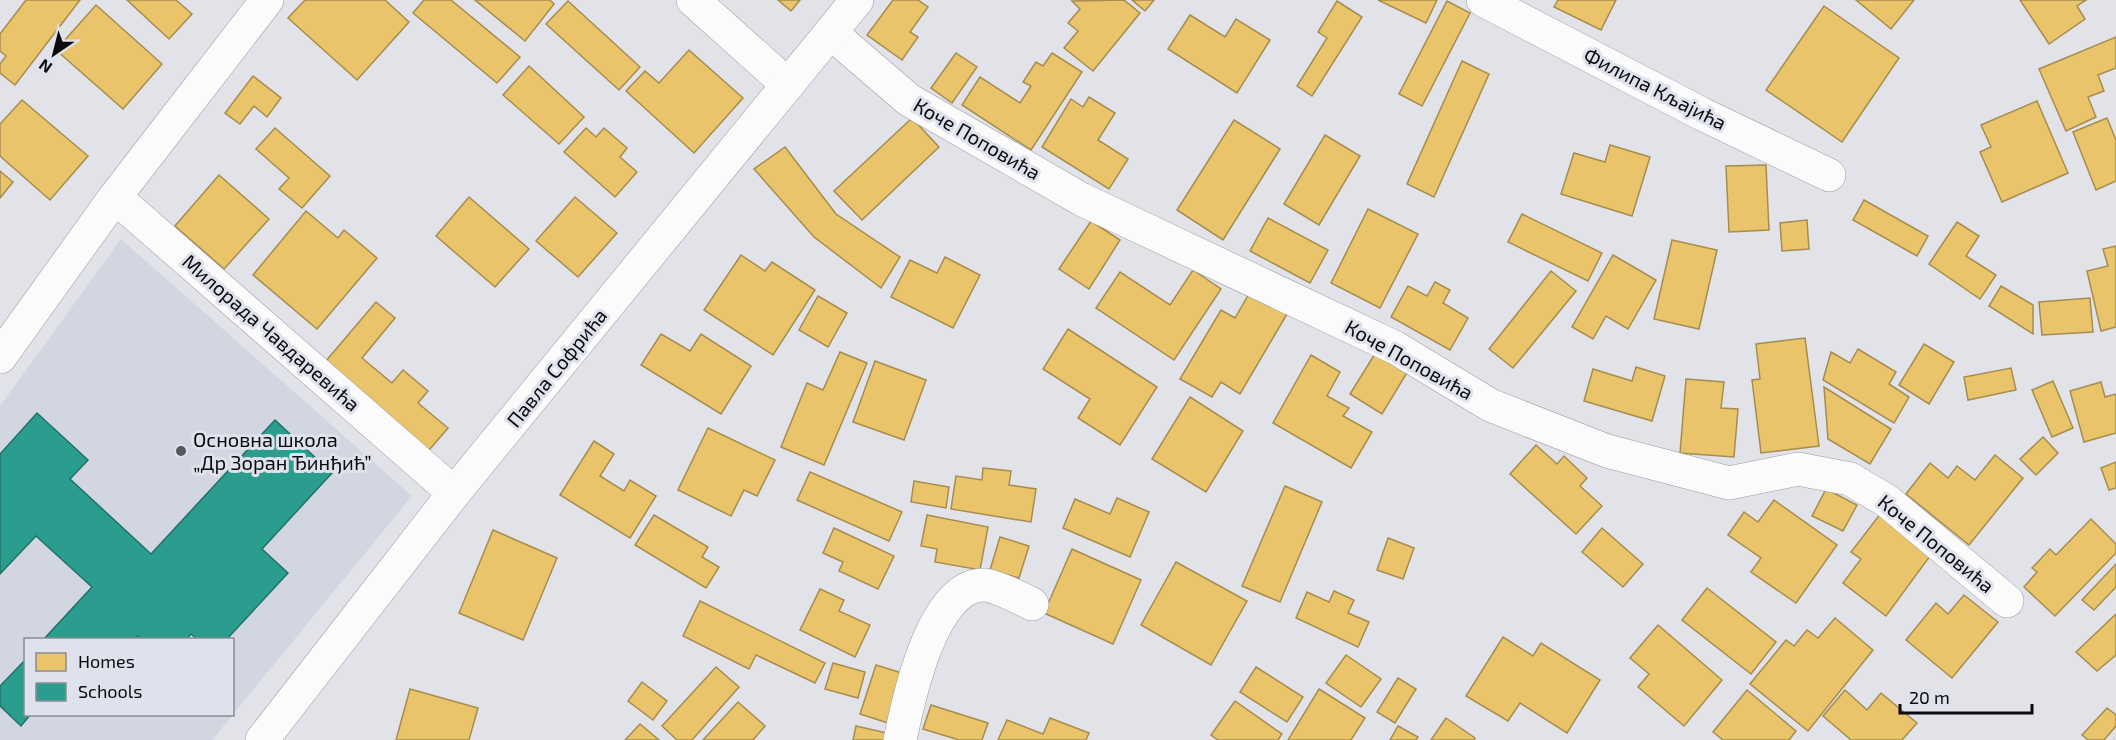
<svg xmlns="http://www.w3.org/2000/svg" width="2116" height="740" font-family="'Exo 2',sans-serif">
  <rect width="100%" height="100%" fill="#e2e3e9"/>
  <path fill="#d2d6e1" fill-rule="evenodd" d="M 121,239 L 412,496 L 212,740 L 0,740 L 0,406 ZM 26,640 L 232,640 L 232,714 L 26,714 Z"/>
  <g fill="#e9c46a" stroke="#a68c4e" stroke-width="1.5">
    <path d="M 26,0 L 80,0 L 15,85 L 0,73 L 0,64 L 6,56 L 0,51 L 0,34 Z"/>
    <path d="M 127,0 L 176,0 L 192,14 L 169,39 Z"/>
    <path d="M 305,0 L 385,0 L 409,22 L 357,80 L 288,18 Z"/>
    <path d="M 424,0 L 451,0 L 520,57 L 497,83 L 413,13 Z"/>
    <path d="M 475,0 L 550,0 L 554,4 L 525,41 Z"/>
    <path d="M 778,0 L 800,0 L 791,11 Z"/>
    <path d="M 893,0 L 918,0 L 928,7 L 910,32 L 918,37 L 902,60 L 867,35 Z"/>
    <path d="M 1124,0 L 1140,13 L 1093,71 L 1064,48 L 1078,31 L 1068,23 L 1080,9 L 1072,1 Z"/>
    <path d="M 1132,0 L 1154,0 L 1145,11 Z"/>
    <path d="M 1378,0 L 1437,0 L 1426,23 Z"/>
    <path d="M 1558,0 L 1616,0 L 1601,30 L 1554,7 Z"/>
    <path d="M 1856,0 L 1914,0 L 1891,29 Z"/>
    <path d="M 2020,0 L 2086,0 L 2077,6 L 2085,19 L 2049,44 Z"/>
    <path d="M 568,1 L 640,67 L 619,90 L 546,24 Z"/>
    <path d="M 1337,1 L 1362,17 L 1312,96 L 1297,86 L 1327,38 L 1318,32 Z"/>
    <path d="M 1447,1 L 1470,13 L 1422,106 L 1399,94 Z"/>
    <path d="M 96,5 L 162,64 L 123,109 L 56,50 Z"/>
    <path d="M 1824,6 L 1899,58 L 1842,142 L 1766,90 Z"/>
    <path d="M 1190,15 L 1225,37 L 1236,19 L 1270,40 L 1237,93 L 1168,49 Z"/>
    <path d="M 2116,37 L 2116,68 L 2098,75 L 2104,91 L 2088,97 L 2096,117 L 2066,131 L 2039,69 Z"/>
    <path d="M 689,50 L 743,98 L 694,153 L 626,91 L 645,71 L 659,83 Z"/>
    <path d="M 956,53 L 977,67 L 952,103 L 931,88 Z"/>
    <path d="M 1052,53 L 1082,72 L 1031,150 L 962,105 L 980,77 L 1020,103 L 1031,86 L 1023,82 L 1036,62 L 1043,66 Z"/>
    <path d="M 1462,61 L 1489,74 L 1434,197 L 1407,184 Z"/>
    <path d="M 529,66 L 584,117 L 559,144 L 503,95 Z"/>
    <path d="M 253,76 L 281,98 L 267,117 L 254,106 L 240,124 L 225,113 Z"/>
    <path d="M 1089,97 L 1115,113 L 1098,140 L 1128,159 L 1109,189 L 1042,147 L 1071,99 L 1083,107 Z"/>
    <path d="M 22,100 L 88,156 L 50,200 L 0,156 L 0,124 Z"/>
    <path d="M 2037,101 L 2068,173 L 2002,202 L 1980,152 L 1991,147 L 1981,125 Z"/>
    <path d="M 912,118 L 939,147 L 862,220 L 834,191 Z"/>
    <path d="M 2107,118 L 2116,140 L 2116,181 L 2096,190 L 2073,132 Z"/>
    <path d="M 1234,120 L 1280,149 L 1223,240 L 1177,210 Z"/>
    <path d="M 275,128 L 330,176 L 302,208 L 279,189 L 289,178 L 256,149 Z"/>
    <path d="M 586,128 L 596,137 L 604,128 L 627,148 L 620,157 L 637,172 L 615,197 L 564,152 Z"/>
    <path d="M 1325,135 L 1360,156 L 1319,225 L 1284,204 Z"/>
    <path d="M 1610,145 L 1650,157 L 1632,216 L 1561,194 L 1574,153 L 1605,162 Z"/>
    <path d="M 785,147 L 836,214 L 900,257 L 881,288 L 814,237 L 754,169 Z"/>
    <path d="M 1766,165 L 1769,230 L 1729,232 L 1726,166 Z"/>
    <path d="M 0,171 L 13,182 L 0,198 Z"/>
    <path d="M 219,175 L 269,219 L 224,269 L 175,226 Z"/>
    <path d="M 469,197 L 529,249 L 495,287 L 436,236 Z"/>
    <path d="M 575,197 L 617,233 L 578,277 L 536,241 Z"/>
    <path d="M 1864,200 L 1928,236 L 1917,256 L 1853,220 Z"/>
    <path d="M 1368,209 L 1418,234 L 1380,308 L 1331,283 Z"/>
    <path d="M 306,211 L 338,238 L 344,230 L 377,258 L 317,329 L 253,275 Z"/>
    <path d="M 1522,214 L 1602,253 L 1588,281 L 1508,242 Z"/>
    <path d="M 1268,218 L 1328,250 L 1310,283 L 1250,251 Z"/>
    <path d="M 1807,220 L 1809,249 L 1782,251 L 1780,223 Z"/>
    <path d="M 1091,221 L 1120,240 L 1089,289 L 1059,269 Z"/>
    <path d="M 1957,222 L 1979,236 L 1966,256 L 1996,275 L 1980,299 L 1929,264 Z"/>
    <path d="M 1672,240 L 1717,250 L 1699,329 L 1654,319 Z"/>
    <path d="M 2116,246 L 2116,327 L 2101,331 L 2087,271 L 2108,266 L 2103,249 Z"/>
    <path d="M 741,255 L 765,271 L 772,262 L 815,290 L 773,355 L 704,310 Z"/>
    <path d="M 1613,255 L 1656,280 L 1628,329 L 1606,316 L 1593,339 L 1572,327 Z"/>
    <path d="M 945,257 L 980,275 L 953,328 L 891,297 L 910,260 L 937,273 Z"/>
    <path d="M 1193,270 L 1221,289 L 1174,360 L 1096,308 L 1120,272 L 1170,305 Z"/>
    <path d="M 1551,271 L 1576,291 L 1513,368 L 1489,349 Z"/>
    <path d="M 1435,282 L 1450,290 L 1443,303 L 1468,318 L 1450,350 L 1391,317 L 1408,286 L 1427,296 Z"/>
    <path d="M 2001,286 L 2033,305 L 2033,334 L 1989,306 Z"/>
    <path d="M 1250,292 L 1287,314 L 1240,394 L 1221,382 L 1212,397 L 1180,379 L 1221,310 L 1235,318 Z"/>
    <path d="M 818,296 L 847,313 L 828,347 L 799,330 Z"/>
    <path d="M 2090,298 L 2093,332 L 2042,335 L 2039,302 Z"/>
    <path d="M 376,302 L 395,318 L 362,358 L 392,383 L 403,370 L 428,391 L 418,403 L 448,428 L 424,456 L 320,368 Z"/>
    <path d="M 1068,329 L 1157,387 L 1120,445 L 1078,418 L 1090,399 L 1043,369 Z"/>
    <path d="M 661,334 L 690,351 L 701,334 L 751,366 L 721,414 L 641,365 Z"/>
    <path d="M 1805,338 L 1819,446 L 1761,453 L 1752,380 L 1760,379 L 1756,344 Z"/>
    <path d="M 1924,344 L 1954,362 L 1929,404 L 1899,385 Z"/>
    <path d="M 1858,349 L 1896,372 L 1889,384 L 1909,397 L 1894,423 L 1823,380 L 1831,352 L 1850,363 Z"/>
    <path d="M 840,352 L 867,363 L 824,465 L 781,447 L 807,383 L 823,390 Z"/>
    <path d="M 1376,352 L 1408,371 L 1382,414 L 1350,394 Z"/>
    <path d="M 1311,355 L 1340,372 L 1327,396 L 1349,408 L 1343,416 L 1372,432 L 1351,468 L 1273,423 Z"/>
    <path d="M 875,361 L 926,380 L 904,440 L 853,422 Z"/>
    <path d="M 1636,367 L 1665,376 L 1652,421 L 1584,401 L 1593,369 L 1632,381 Z"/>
    <path d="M 2011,368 L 2016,390 L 1968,400 L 1964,377 Z"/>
    <path d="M 1686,379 L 1724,382 L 1721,408 L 1738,409 L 1734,457 L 1680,453 Z"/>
    <path d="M 2053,381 L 2073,428 L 2052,437 L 2032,390 Z"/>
    <path d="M 2101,382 L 2105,397 L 2116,394 L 2116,433 L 2084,442 L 2070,391 Z"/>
    <path d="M 1824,387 L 1891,429 L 1870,464 L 1828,439 Z"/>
    <path d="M 1190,397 L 1243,431 L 1206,492 L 1152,459 Z"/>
    <path d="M 708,428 L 775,460 L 757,496 L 744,490 L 731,516 L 678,490 Z"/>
    <path d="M 2043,437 L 2058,453 L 2036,475 L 2020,459 Z"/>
    <path d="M 594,441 L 614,454 L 600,476 L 624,491 L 630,480 L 656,496 L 630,538 L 560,495 Z"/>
    <path d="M 1536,445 L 1557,464 L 1564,456 L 1587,478 L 1580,486 L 1602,506 L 1576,534 L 1510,474 Z"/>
    <path d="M 1995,455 L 2023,478 L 1969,545 L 1906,494 L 1930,463 L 1948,478 L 1957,466 L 1975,480 Z"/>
    <path d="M 2116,462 L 2116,488 L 2109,490 L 2101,468 Z"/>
    <path d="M 983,468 L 1011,471 L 1009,485 L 1036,489 L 1031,522 L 951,509 L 956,476 L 982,480 Z"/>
    <path d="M 810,472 L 902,512 L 889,541 L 797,500 Z"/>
    <path d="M 914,481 L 949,487 L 946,508 L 911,502 Z"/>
    <path d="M 1285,486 L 1322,502 L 1280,602 L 1242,586 Z"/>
    <path d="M 1826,489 L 1857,505 L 1843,531 L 1812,516 Z"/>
    <path d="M 1117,498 L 1149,512 L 1130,557 L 1063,528 L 1075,499 L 1110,514 Z"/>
    <path d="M 1774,500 L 1837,545 L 1796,603 L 1751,572 L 1761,558 L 1728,535 L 1744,512 L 1758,522 Z"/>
    <path d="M 1881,513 L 1933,552 L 1886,616 L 1843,583 L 1861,559 L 1851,552 Z"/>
    <path d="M 654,515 L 708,547 L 702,557 L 719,567 L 706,588 L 635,545 Z"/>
    <path d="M 927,515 L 988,527 L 980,570 L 935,562 L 937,549 L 921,546 Z"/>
    <path d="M 2091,519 L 2116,544 L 2116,553 L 2055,616 L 2024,587 L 2037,572 L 2032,568 L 2050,549 L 2056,555 Z"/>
    <path d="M 834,528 L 894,556 L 878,589 L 839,571 L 843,562 L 823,553 Z"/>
    <path d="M 1602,528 L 1643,564 L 1623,587 L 1582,552 Z"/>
    <path d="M 493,530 L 557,558 L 523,640 L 459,613 Z"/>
    <path d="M 1000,537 L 1029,546 L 1019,578 L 990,570 Z"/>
    <path d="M 1388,538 L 1414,548 L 1403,579 L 1377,570 Z"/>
    <path d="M 1072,549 L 1141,580 L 1113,644 L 1044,613 Z"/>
    <path d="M 1176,562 L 1247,601 L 1211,665 L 1141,625 Z"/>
    <path d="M 2116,564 L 2116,587 L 2094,610 L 2082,600 Z"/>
    <path d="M 1707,588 L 1776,642 L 1751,674 L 1682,620 Z"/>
    <path d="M 820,589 L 844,600 L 839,611 L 870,625 L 855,657 L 800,630 Z"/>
    <path d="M 1334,591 L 1354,600 L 1348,613 L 1369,622 L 1358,647 L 1296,618 L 1307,592 L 1329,602 Z"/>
    <path d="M 1964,595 L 1998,622 L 1952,678 L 1906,640 L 1936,603 L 1948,614 Z"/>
    <path d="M 700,601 L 825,663 L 815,683 L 756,655 L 749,669 L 683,636 Z"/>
    <path d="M 2116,614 L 2116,655 L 2097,671 L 2076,652 Z"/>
    <path d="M 1835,618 L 1873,650 L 1808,731 L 1750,684 L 1786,640 L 1794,646 L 1807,630 L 1818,638 Z"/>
    <path d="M 1658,625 L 1722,680 L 1684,726 L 1638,687 L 1649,674 L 1630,658 Z"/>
    <path d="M 1503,637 L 1533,656 L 1541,643 L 1600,680 L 1567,733 L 1520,703 L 1508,721 L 1466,696 Z"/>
    <path d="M 1346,655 L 1381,679 L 1361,707 L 1326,683 Z"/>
    <path d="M 833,663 L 865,672 L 858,698 L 825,689 Z"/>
    <path d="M 876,665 L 905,674 L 888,723 L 860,714 Z"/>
    <path d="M 716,667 L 739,687 L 692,740 L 677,740 L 662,726 Z"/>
    <path d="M 1256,667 L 1303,697 L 1287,722 L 1240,692 Z"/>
    <path d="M 1398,678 L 1416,689 L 1395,723 L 1377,712 Z"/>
    <path d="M 642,682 L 667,701 L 653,720 L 628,701 Z"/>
    <path d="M 410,689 L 478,708 L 469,740 L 396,740 Z"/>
    <path d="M 1319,689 L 1365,718 L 1351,740 L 1288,740 Z"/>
    <path d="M 1747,690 L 1796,731 L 1789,740 L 1723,740 L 1713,732 Z"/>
    <path d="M 1845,690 L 1867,710 L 1881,693 L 1917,723 L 1902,740 L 1851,740 L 1823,716 Z"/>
    <path d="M 1235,701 L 1282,734 L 1278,740 L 1218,740 L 1211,735 Z"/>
    <path d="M 738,702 L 765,726 L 753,740 L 703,740 Z"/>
    <path d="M 931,705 L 988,723 L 982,740 L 959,740 L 923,729 Z"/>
    <path d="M 2107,708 L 2116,715 L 2116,726 L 2104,740 L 2088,740 L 2082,735 Z"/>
    <path d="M 1050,718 L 1089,733 L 1086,740 L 998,740 L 1007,720 L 1043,734 Z"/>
    <path d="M 1446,718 L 1475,738 L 1474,740 L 1431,740 Z"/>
    <path d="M 640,724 L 659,740 L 625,740 Z"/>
    <path d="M 856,726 L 887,733 L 886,740 L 853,740 Z"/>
    <path d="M 1398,726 L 1418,737 L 1416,740 L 1390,740 Z"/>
  </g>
  <g fill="#2a9d8f" stroke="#207168" stroke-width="1.5">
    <path d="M 37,413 L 88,460 L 70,479 L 151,554 L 275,420 L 332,473 L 262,549 L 288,573 L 226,640 L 198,640 L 191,634 L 186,640 L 142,640 L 138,636 L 134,640 L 43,640 L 92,587 L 36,536 L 0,574 L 0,454 Z"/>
    <path d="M 26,659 L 26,714 L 31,714 L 21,726 L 0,706 L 0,686 Z"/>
  </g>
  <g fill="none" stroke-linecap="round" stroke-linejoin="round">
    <defs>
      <g id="minor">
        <path d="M 693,0 L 788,85"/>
        <path d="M 1483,0 L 1702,114 L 1829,175"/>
        <path d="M 831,33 L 909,100 L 1081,199 L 1396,348 L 1490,405 L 1607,451 L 1729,483 L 1798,469 L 1850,479 L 1887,501 L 2007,601"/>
        <path d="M 115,197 L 454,493"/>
        <path d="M 0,357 L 115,197 L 267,0"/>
        <path d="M 262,740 L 454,493 L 857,0"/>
        <path d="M 900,740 C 908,701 932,584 984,585 C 994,585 1022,599 1032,604"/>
      </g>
    </defs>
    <use href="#minor" stroke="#9a9ca0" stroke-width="34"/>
    <path stroke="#cfd0d2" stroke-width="4" stroke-dasharray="1.5 4.5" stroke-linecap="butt" d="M 2114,740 L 2116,738"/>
    <use href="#minor" stroke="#fbfbfc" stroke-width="33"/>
  </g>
  <circle fill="#56575b" stroke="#dfe2ec" stroke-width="2" cx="181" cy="451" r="6"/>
  <g text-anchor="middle" stroke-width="6" stroke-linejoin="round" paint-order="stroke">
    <g font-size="20" fill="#0a0b0e" stroke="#dfe2ec">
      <text transform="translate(1655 89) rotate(27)" y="7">Филипа Кљајића</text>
      <text transform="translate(977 139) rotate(30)" y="7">Коче Поповића</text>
      <text transform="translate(271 333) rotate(41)" y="7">Милорада Чавдаревића</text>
      <text transform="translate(1409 360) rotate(29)" y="7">Коче Поповића</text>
      <text transform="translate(557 368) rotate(-51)" y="7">Павла Софрића</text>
      <text transform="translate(1936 544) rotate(39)" y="7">Коче Поповића</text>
    </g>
    <g font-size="20" fill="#0a0b0e" stroke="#dfe2ec" text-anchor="start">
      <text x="193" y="447">Основна школа<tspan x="193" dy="23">„Др Зоран Ђинђић”</tspan></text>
    </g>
  </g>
  <rect x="24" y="638" width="210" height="78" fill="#dfe2ec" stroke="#8a8c93" stroke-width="1.5"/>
  <rect x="36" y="653" width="30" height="18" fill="#e9c46a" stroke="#8a8c93" stroke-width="1.5"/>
  <text x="78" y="668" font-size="18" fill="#0a0b0e">Homes</text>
  <rect x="36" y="683" width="30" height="18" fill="#2a9d8f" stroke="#8a8c93" stroke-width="1.5"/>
  <text x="78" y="698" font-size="18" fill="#0a0b0e">Schools</text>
  <g transform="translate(54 54) rotate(215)" stroke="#dfe2ec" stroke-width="4.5" paint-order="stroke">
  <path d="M0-4.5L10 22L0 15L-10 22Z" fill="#0a0b0e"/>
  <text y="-9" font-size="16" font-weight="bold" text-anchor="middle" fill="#0a0b0e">N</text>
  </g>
  <path d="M1900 704v9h132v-9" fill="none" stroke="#0a0b0e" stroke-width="3"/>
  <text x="1909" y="704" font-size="18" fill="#0a0b0e" stroke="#dfe2ec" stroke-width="4.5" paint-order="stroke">20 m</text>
</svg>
